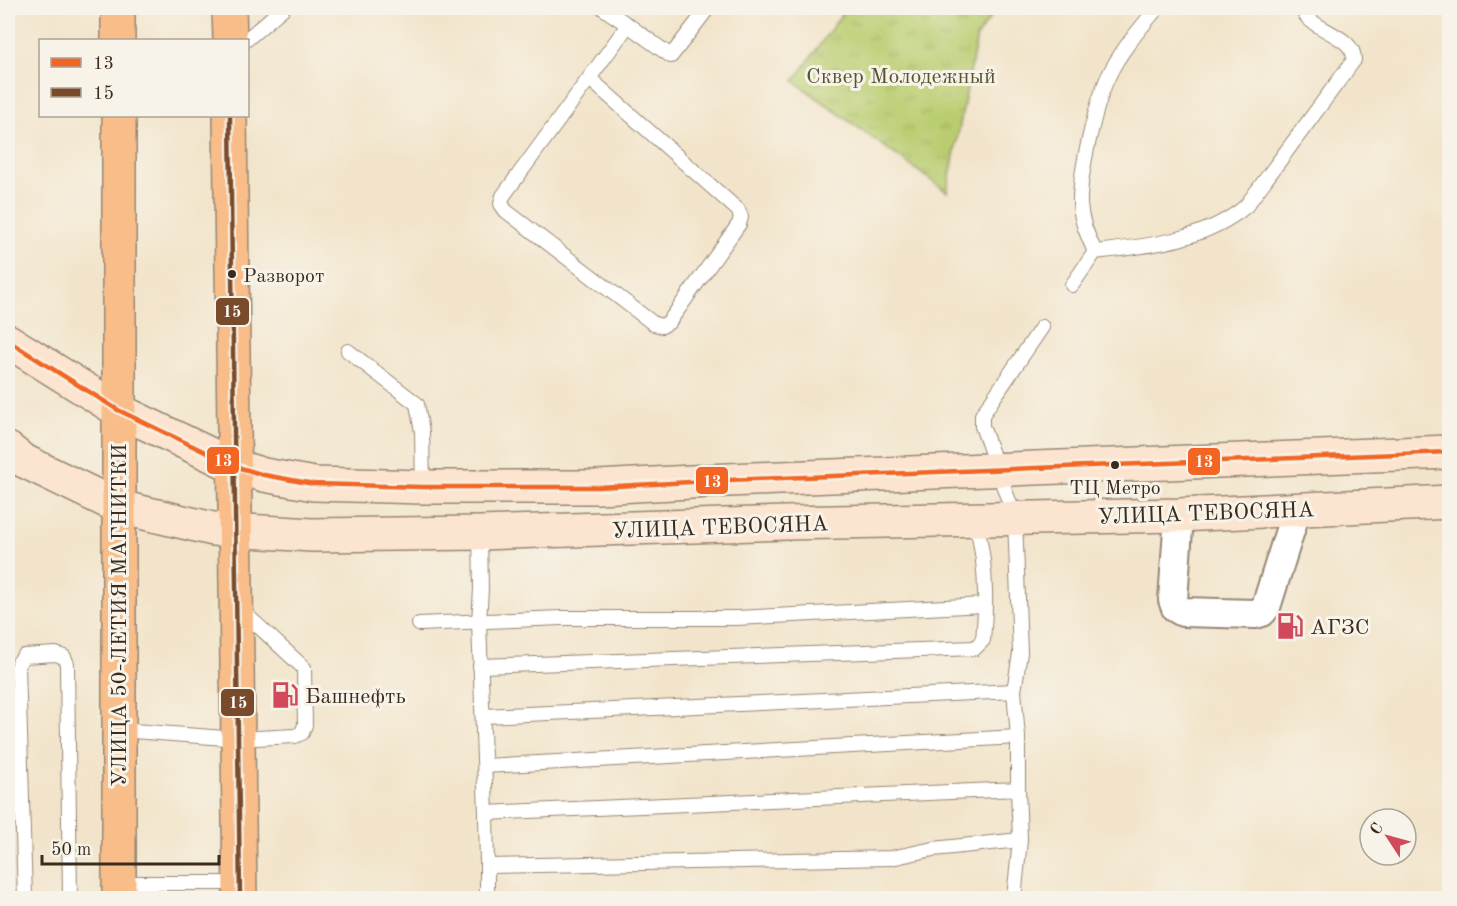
<svg xmlns="http://www.w3.org/2000/svg" width="1457" height="906" font-family="'Old Standard TT',serif">
  <defs>
    <pattern id="park-tufts" width="24" height="20" patternUnits="userSpaceOnUse" patternTransform="scale(1.5)"><rect width="24" height="20" fill="#b9cd70"/><path d="M3 7l-1-3M5 7V3M7 7l1-3M15 17l-1-3M17 17v-4M19 17l1-3" fill="none" stroke="#a0b061"/></pattern>
  </defs>
  <rect width="100%" height="100%" fill="#f7f3e8"/>
  <filter id="ink" filterUnits="userSpaceOnUse"><feTurbulence type="fractalNoise" baseFrequency=".0167" numOctaves="2"/><feDisplacementMap in="SourceGraphic" scale="12" xChannelSelector="R" yChannelSelector="G"/><feConvolveMatrix kernelMatrix="1 2 1 2 8 2 1 2 1" color-interpolation-filters="sRGB"/></filter>
  <filter id="wash" filterUnits="userSpaceOnUse"><feTurbulence type="fractalNoise" baseFrequency=".008" numOctaves="4" result="noise"/><feDisplacementMap in="SourceGraphic" scale="24" xChannelSelector="R" yChannelSelector="G"/><feGaussianBlur stdDeviation="1.35" result="paint"/><feColorMatrix in="noise" values="0 0 0 0 0 0 0 0 0 0 0 0 0 0 0 0 0 1.4 0 .05"/><feComposite in="paint" operator="in"/></filter>
  <g filter="url(#wash)">
    <rect width="100%" height="100%" fill="#f2e4ca"/>
    <path fill="url(#park-tufts)" stroke="#7a7c47" stroke-width="1.5" d="M 846,8 L 997,8 L 977,36 L 947,192 L 794,81 Z"/>
  </g>
  <g filter="url(#ink)">
    <g fill="none" stroke-linecap="round" stroke-linejoin="round">
      <defs>
        <g id="lane">
          <path d="M 628,25 L 671,56 L 708,8"/>
          <path d="M 246,40 L 283,8"/>
          <path d="M 590,79 L 738,210 L 741,217 L 739,224 L 669,322 L 662,326 L 654,324 L 506,211 L 501,204 L 503,196 L 628,25 L 603,8"/>
          <path d="M 1095,252 C 1088,236 1081,222 1080,204 C 1079,175 1096,101 1109,75 C 1121,50 1140,29 1157,8"/>
          <path d="M 1072,285 L 1095,252 C 1147,246 1205,241 1246,206 L 1354,60 C 1355,34 1308,31 1302,8"/>
          <path d="M 348,351 L 417,404 L 422,432 L 423,487"/>
          <path d="M 480,533 L 481,589 L 479,622 L 486,813 L 1018,789 L 1018,737 L 485,766"/>
          <path d="M 419,624 L 561,618 L 736,618 L 984,605"/>
          <path d="M 480,666 L 975,648 L 983,640 C 987,600 986,558 975,520"/>
          <path d="M 1014,691 L 1020,653 L 1015,518 L 982,426 L 982,415 L 1042,327"/>
          <path d="M 483,716 L 1014,691 L 1018,737"/>
          <path d="M 120,730 L 238,739 L 295,736 L 302,733 L 305,725 L 304,668 L 241,610"/>
          <path d="M 486,813 L 487,866 L 891,858 L 933,849 L 1020,840 L 1018,789"/>
          <path d="M 487,866 L 487,898"/>
          <path d="M 119,883 L 240,883"/>
          <path d="M 25,898 L 18,667 L 19,662 L 24,656 L 56,654 L 64,657 L 67,664 L 70,898"/>
          <path d="M 1014,898 L 1020,840"/>
        </g>
        <path id="street" d="M 1179,515 L 1173,600 L 1176,608 L 1183,612 L 1255,614 L 1262,612 L 1266,607 L 1297,508"/>
        <g id="secondary">
          <path d="M 8,341 L 118,410 L 234,466 L 264,475 L 314,484 L 423,487 L 598,487 L 728,480 L 1450,452"/>
          <path d="M 8,449 L 22,460 L 119,507 L 213,529 L 312,535 L 480,533 L 786,523 L 1179,515 L 1450,502"/>
        </g>
        <g id="primary">
          <path d="M 118,8 L 118,40"/>
          <path d="M 229,8 L 230,40"/>
          <path d="M 119,116 L 119,898"/>
          <path d="M 230,116 L 240,898"/>
        </g>
      </defs>
      <use href="#lane" stroke="#968774" stroke-width="16"/>
      <use href="#street" stroke="#968774" stroke-width="32"/>
      <use href="#secondary" stroke="#968774" stroke-width="36"/>
      <use href="#primary" stroke="#968774" stroke-width="36"/>
      <use href="#lane" stroke="#fff" stroke-width="14"/>
      <use href="#street" stroke="#fff" stroke-width="28"/>
      <use href="#secondary" stroke="#fce5d0" stroke-width="33"/>
      <use href="#primary" stroke="#f8bd89" stroke-width="33"/>
      <defs>
        <path id="bus-1" d="M 8,341 L 118,410 L 234,466 L 264,475 L 314,484 L 423,487 L 598,487 L 728,480 L 1450,452"/>
        <path id="bus-2" d="M 230,116 L 240,898"/>
      </defs>
      <use href="#bus-1" stroke="#f7f3e8" stroke-width="9"/>
      <use href="#bus-2" stroke="#f7f3e8" stroke-width="9"/>
      <use href="#bus-1" stroke="#f26522" stroke-width="4.5"/>
      <use href="#bus-2" stroke="#7a4b2a" stroke-width="4.5"/>
    </g>
  </g>
  <defs>
    <symbol id="fuel-bare" viewBox="-9 -9 18 18"><path d="M-5.5-6h7V0h2V4h1.3V-2.5L3-4.5l.8-.8L6-3V5H2.5V1h-1V6h-7ZM-4.2-4.7v3.2H.2V-4.7Z" fill="#d1495b" stroke="#f7f3e8" stroke-width="2.5" paint-order="stroke"/></symbol>
  </defs>
  <g fill-rule="evenodd">
    <use href="#fuel-bare" x="1271" y="607" width="38" height="38"/>
    <use href="#fuel-bare" x="266" y="676" width="38" height="38"/>
  </g>
  <g fill="#3b2a1e" stroke="#f7f3e8" stroke-width="2">
    <circle cx="232" cy="274" r="5"/>
    <circle cx="1115" cy="465" r="5"/>
  </g>
  <g text-anchor="middle" stroke-width="6" stroke-linejoin="round" paint-order="stroke">
    <g font-size="20" fill="#3b2a1e" stroke="#f7f3e8" text-anchor="start">
      <text x="243" y="282">Разворот</text>
      <text x="1115" y="494" text-anchor="middle">ТЦ Метро</text>
    </g>
    <g font-size="22" fill="#5a5332" stroke="#f7f3e8">
      <text x="901" y="83">Сквер Молодежный</text>
    </g>
    <g font-size="22" fill="#3b2a1e" stroke="#f7f3e8">
      <text transform="translate(1206 512) rotate(-2)" y="8">УЛИЦА ТЕВОСЯНА</text>
      <text transform="translate(720 526) rotate(-2)" y="8">УЛИЦА ТЕВОСЯНА</text>
      <text transform="translate(118 615) rotate(-90)" y="8">УЛИЦА 50-ЛЕТИЯ МАГНИТКИ</text>
    </g>
    <g font-size="22" fill="#3b2a1e" stroke="#f7f3e8" text-anchor="start">
      <text x="1310" y="634">АГЗС</text>
      <text x="305" y="703">Башнефть</text>
    </g>
  </g>
  <g stroke="#f7f3e8" stroke-width="2">
    <rect x="215" y="297" width="35" height="29" rx="6" fill="#7a4b2a"/>
    <rect x="206" y="446" width="34" height="29" rx="6" fill="#f26522"/>
    <rect x="1187" y="447" width="34" height="29" rx="6" fill="#f26522"/>
    <rect x="695" y="466" width="34" height="29" rx="6" fill="#f26522"/>
    <rect x="220" y="688" width="35" height="29" rx="6" fill="#7a4b2a"/>
  </g>
  <g font-size="16" text-anchor="middle" font-weight="bold" fill="#fff">
    <text x="232" y="317">15</text>
    <text x="223" y="466">13</text>
    <text x="1204" y="467">13</text>
    <text x="712" y="487">13</text>
    <text x="238" y="708">15</text>
  </g>
  <rect width="1457" height="906" fill="none" stroke="#f7f3e8" stroke-width="30"/>
  <rect x="39" y="39" width="210" height="78" fill="#f7f3e8" stroke="#aca397" stroke-width="1.5"/>
  <rect x="51" y="58" width="30" height="9" fill="#f26522" stroke="#aca397" stroke-width="1.5"/>
  <text x="93" y="69" font-size="18" fill="#3b2a1e">13</text>
  <rect x="51" y="88" width="30" height="9" fill="#7a4b2a" stroke="#aca397" stroke-width="1.5"/>
  <text x="93" y="99" font-size="18" fill="#3b2a1e">15</text>
  <g transform="translate(1388 837) rotate(306)"><circle r="28" fill="#f7f3e8" stroke="#aca397" stroke-width="1.5"/>
  <path d="M0-4.5L10 22L0 15L-10 22Z" fill="#d1495b"/>
  <text y="-9" font-size="16" font-weight="bold" text-anchor="middle" fill="#3b2a1e">С</text>
  </g>
  <path d="M42 855v9h177v-9" fill="none" stroke="#3b2a1e" stroke-width="3"/>
  <text x="51" y="855" font-size="18" fill="#3b2a1e" stroke="#f7f3e8" stroke-width="4.5" paint-order="stroke">50 m</text>
</svg>
